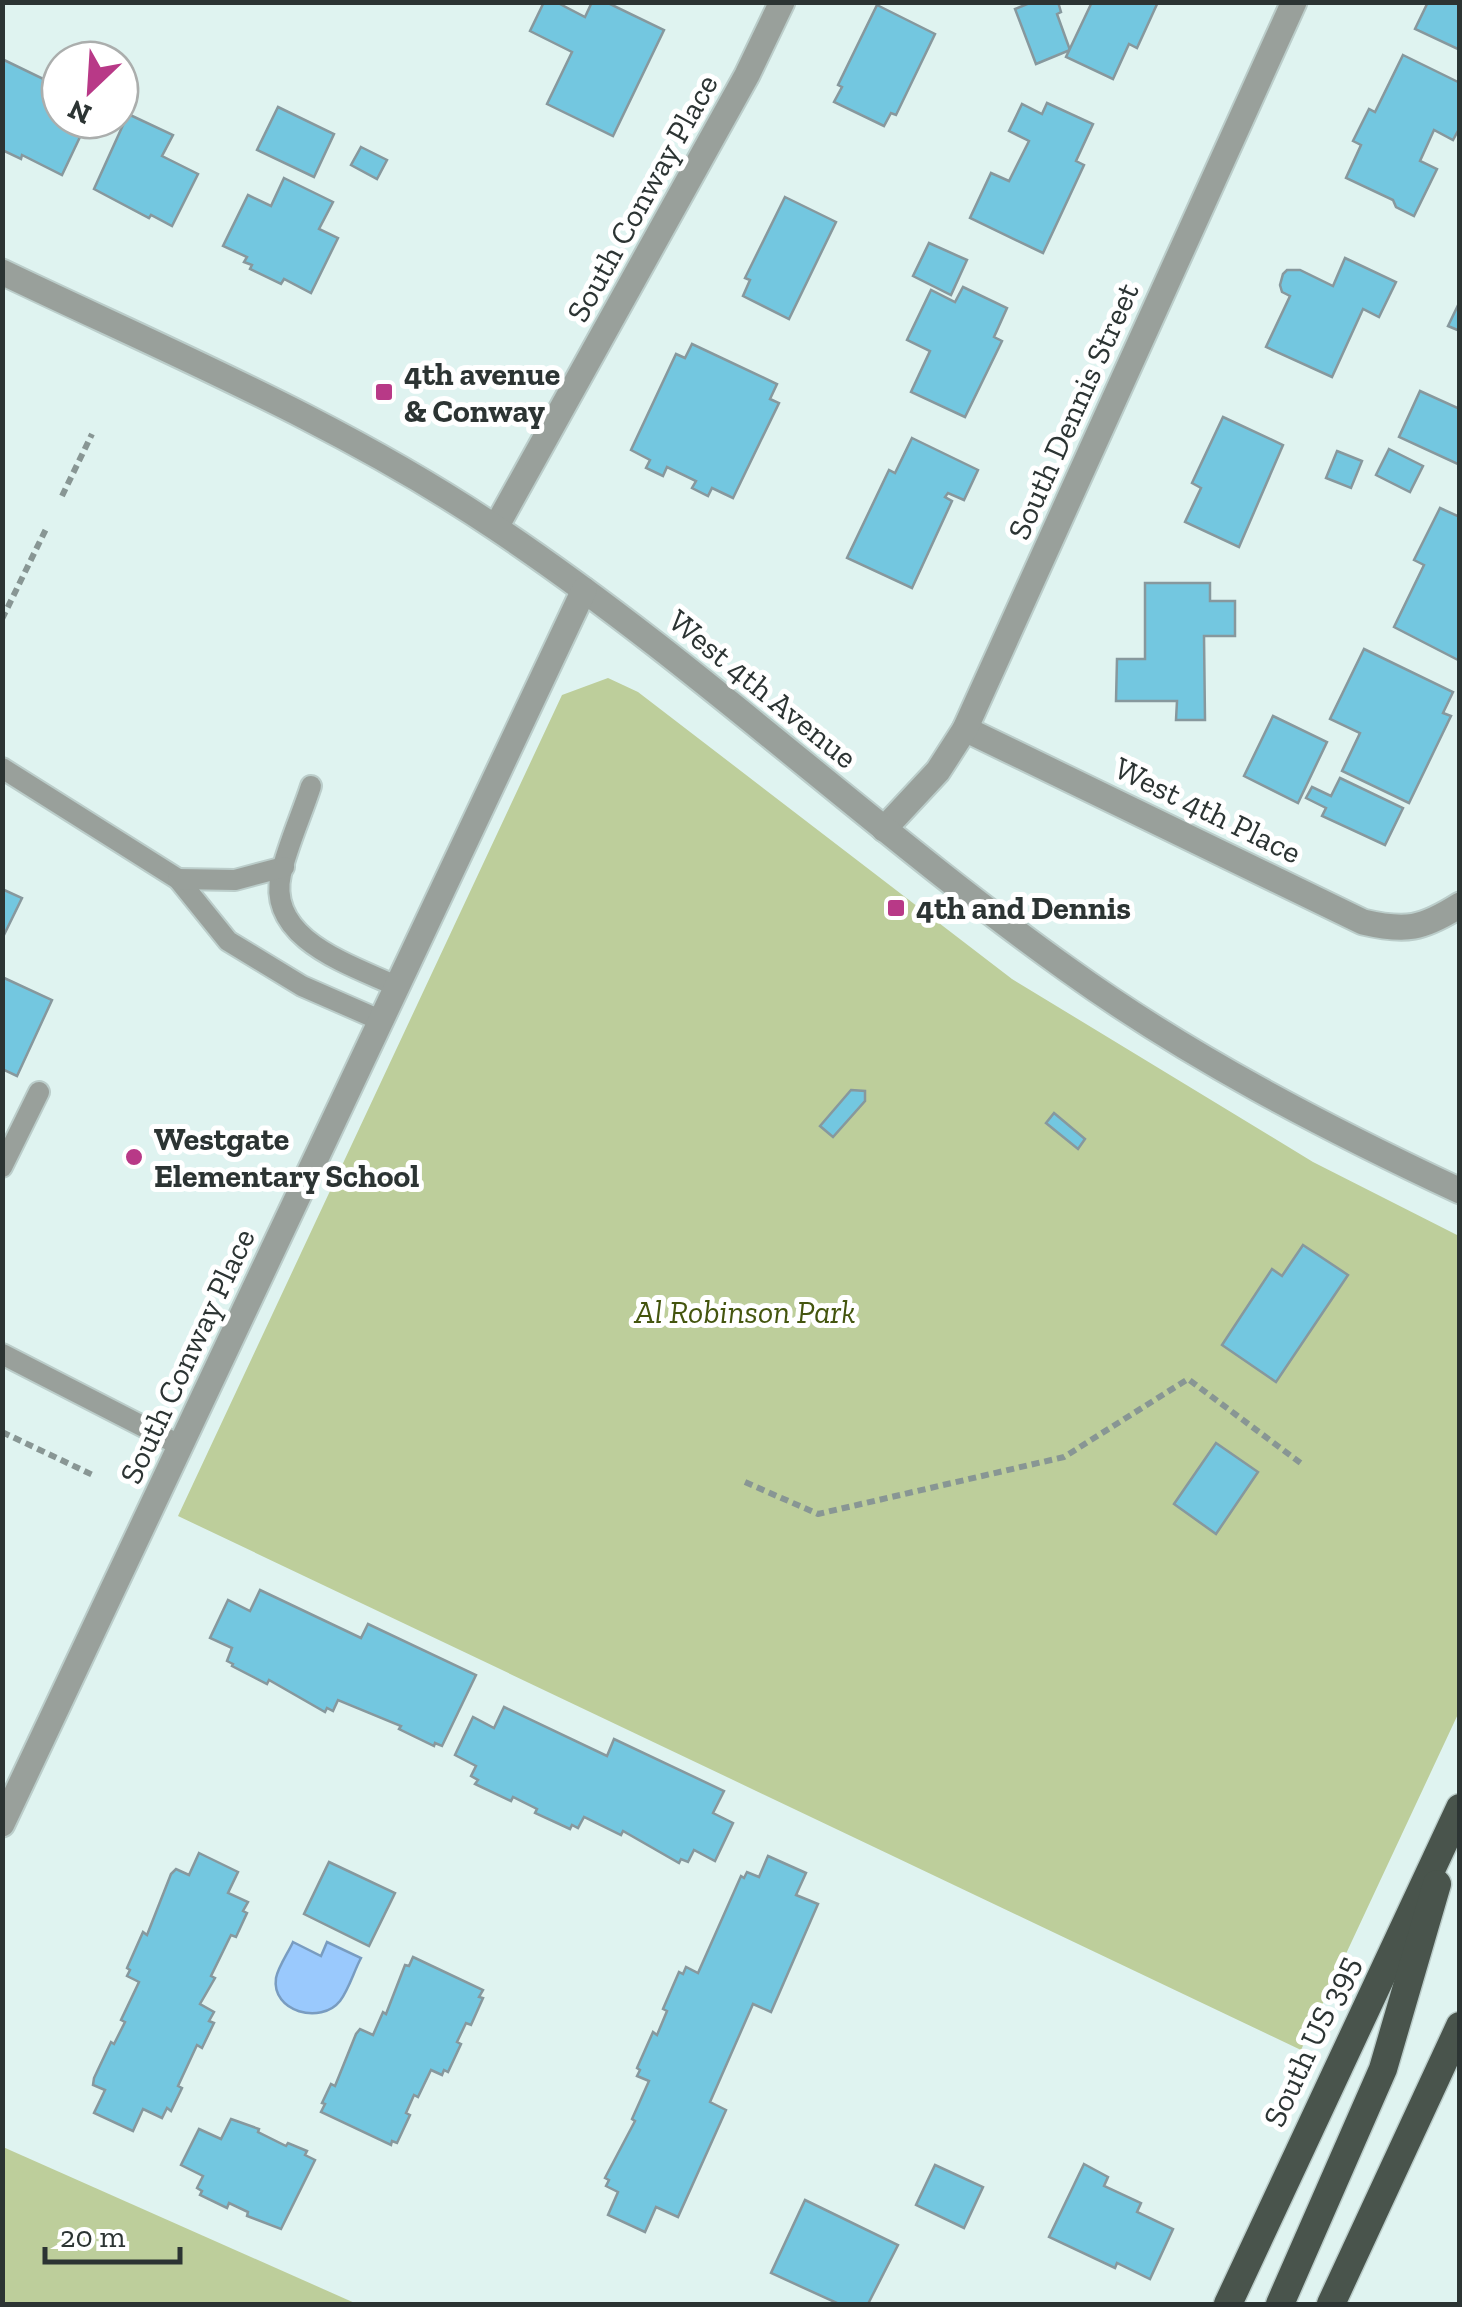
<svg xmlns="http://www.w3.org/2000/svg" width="1462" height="2307" font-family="'Zilla Slab',serif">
  <rect width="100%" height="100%" fill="#dff3f0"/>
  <g fill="#bdce9b">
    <path d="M 608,678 L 638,692 L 1012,979 L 1313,1162 L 1459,1236 L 1459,1712 L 1301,2050 L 178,1516 L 562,695 Z"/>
    <path d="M 2,2147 L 3,2147 L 357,2304 L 3,2304 Z"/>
  </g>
  <path fill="#9ac9fd" stroke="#799cc0" stroke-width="2.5" d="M 293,1942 L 321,1956 L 327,1942 L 361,1958 C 354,1971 349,1989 340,2001 C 321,2025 271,2012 276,1978 C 278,1967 288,1953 293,1942 Z"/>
  <g fill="#73c7e0" stroke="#87989d" stroke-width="2.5">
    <path d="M 544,2 L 556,2 L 585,17 L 592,2 L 606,2 L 664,30 L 613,136 L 547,104 L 572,52 L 530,31 Z"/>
    <path d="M 1032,2 L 1058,2 L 1061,12 L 1057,14 L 1070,50 L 1036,64 L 1015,9 Z"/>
    <path d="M 1092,2 L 1158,2 L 1137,48 L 1129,44 L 1113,79 L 1066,57 Z"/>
    <path d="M 1428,2 L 1460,2 L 1460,50 L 1415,29 Z"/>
    <path d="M 877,5 L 935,34 L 896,115 L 891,113 L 884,126 L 834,102 L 842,87 L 838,85 Z"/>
    <path d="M 1403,55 L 1460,83 L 1460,127 L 1453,140 L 1434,130 L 1420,161 L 1437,169 L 1414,216 L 1396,207 L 1393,200 L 1346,178 L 1361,145 L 1353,141 L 1369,109 L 1375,112 Z"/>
    <path d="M 2,59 L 60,87 L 60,120 L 88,120 L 62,175 L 22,155 L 21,159 L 2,150 Z"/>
    <path d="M 1047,103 L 1093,124 L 1076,161 L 1084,165 L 1043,253 L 970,218 L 991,173 L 1009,181 L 1029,141 L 1009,131 L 1022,104 L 1042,114 Z"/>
    <path d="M 278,107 L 334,134 L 314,177 L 257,150 Z"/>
    <path d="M 128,114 L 173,135 L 162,156 L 198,174 L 172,226 L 151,215 L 149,218 L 94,189 Z"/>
    <path d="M 361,147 L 387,160 L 377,179 L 351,165 Z"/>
    <path d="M 284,178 L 333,202 L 319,229 L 338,238 L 311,293 L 284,279 L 281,284 L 250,269 L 252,265 L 244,262 L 247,257 L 223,246 L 248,195 L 271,206 Z"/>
    <path d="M 785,197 L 836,222 L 789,319 L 743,296 L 750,280 L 745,278 Z"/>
    <path d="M 929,243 L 967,260 L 951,295 L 913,276 Z"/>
    <path d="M 1345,258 L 1396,282 L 1379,317 L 1363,309 L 1332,377 L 1266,347 L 1290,296 L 1282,292 L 1280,285 L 1283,274 L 1287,270 L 1300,270 L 1333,286 Z"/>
    <path d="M 963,287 L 1007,308 L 994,337 L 1002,341 L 965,417 L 911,392 L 930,351 L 907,340 L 931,290 L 955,302 Z"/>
    <path d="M 1460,301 L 1460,331 L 1448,326 Z"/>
    <path d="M 692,344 L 777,384 L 770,399 L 779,403 L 733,498 L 712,488 L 708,496 L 692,488 L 696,481 L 667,467 L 663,476 L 646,468 L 650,460 L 631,450 L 676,354 L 685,358 Z"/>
    <path d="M 1420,391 L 1460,409 L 1460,465 L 1399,437 Z"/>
    <path d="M 1223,417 L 1283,445 L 1239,547 L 1185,522 L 1201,488 L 1192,483 Z"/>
    <path d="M 912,438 L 978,470 L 964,500 L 948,493 L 945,497 L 952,501 L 912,588 L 847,558 L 889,470 L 895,473 Z"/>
    <path d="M 1389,449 L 1423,466 L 1410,492 L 1376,475 Z"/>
    <path d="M 1337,451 L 1362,461 L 1351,488 L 1326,478 Z"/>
    <path d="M 1440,508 L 1460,517 L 1460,661 L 1394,627 L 1424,565 L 1414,560 Z"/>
    <path d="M 1145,583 L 1210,583 L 1210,601 L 1235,601 L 1235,636 L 1204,636 L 1205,720 L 1176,720 L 1177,701 L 1116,701 L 1117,659 L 1145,659 Z"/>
    <path d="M 1364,649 L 1453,692 L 1443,713 L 1451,716 L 1409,803 L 1342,771 L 1360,733 L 1330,719 Z"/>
    <path d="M 1273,716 L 1327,742 L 1298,803 L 1244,776 Z"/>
    <path d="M 1340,778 L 1403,808 L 1385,845 L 1322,816 L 1326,808 L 1306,798 L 1312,787 L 1331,796 Z"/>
    <path d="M 2,889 L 22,898 L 2,939 Z"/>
    <path d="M 2,977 L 52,1000 L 17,1076 L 2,1069 Z"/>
    <path d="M 851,1090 L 865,1091 L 865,1101 L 833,1137 L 820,1126 Z"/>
    <path d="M 1054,1113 L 1085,1139 L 1078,1149 L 1046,1123 Z"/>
    <path d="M 1303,1245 L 1348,1275 L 1276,1382 L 1222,1345 L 1272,1269 L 1282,1276 Z"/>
    <path d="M 1216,1443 L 1258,1472 L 1216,1534 L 1174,1504 Z"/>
    <path d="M 260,1590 L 361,1638 L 368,1624 L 476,1675 L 442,1746 L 435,1743 L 434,1746 L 399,1729 L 401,1726 L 338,1700 L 333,1711 L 327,1708 L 325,1712 L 269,1680 L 267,1684 L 232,1666 L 233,1664 L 227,1661 L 232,1648 L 210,1638 L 228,1600 L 250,1611 Z"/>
    <path d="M 504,1707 L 607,1756 L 614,1739 L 724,1791 L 713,1813 L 733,1823 L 715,1861 L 694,1850 L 688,1862 L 681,1859 L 679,1863 L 623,1831 L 621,1835 L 584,1817 L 578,1828 L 572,1825 L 570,1829 L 535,1813 L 537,1809 L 513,1797 L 511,1801 L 475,1784 L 478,1780 L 471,1776 L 476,1766 L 455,1755 L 473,1717 L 494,1728 Z"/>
    <path d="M 199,1853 L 238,1872 L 228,1893 L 248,1902 L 243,1911 L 247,1913 L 236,1937 L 231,1935 L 211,1976 L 215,1978 L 200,2004 L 214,2012 L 209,2021 L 214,2023 L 202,2048 L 197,2045 L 178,2086 L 182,2088 L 171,2111 L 167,2108 L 162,2118 L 143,2109 L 133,2131 L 94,2113 L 105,2090 L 93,2085 L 94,2078 L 111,2042 L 114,2044 L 125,2022 L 121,2020 L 139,1982 L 127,1976 L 130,1970 L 127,1968 L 143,1932 L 147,1935 L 171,1874 L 176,1869 L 189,1875 Z"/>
    <path d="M 768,1856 L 806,1873 L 796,1895 L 818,1904 L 771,2012 L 753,2004 L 710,2102 L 726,2110 L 678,2217 L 656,2207 L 645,2232 L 608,2215 L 618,2192 L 606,2186 L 609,2180 L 605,2178 L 635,2121 L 632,2119 L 649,2081 L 637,2076 L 640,2070 L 637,2068 L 653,2032 L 657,2035 L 667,2011 L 663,2009 L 679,1972 L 683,1974 L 686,1967 L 698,1973 L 741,1876 L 744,1878 L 747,1872 L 759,1877 Z"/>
    <path d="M 329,1862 L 395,1893 L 369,1946 L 304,1914 Z"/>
    <path d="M 413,1957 L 483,1990 L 479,1997 L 483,1998 L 471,2025 L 466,2023 L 457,2042 L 461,2044 L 448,2072 L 444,2070 L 442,2075 L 431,2070 L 418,2097 L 414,2095 L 406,2113 L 410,2115 L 397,2143 L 392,2141 L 391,2145 L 321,2112 L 325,2104 L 322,2103 L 331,2084 L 335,2086 L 356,2034 L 360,2029 L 373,2035 L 383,2012 L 386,2014 L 405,1965 L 409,1966 Z"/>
    <path d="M 231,2119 L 259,2129 L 258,2132 L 286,2146 L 288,2143 L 307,2151 L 305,2155 L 315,2160 L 281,2229 L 247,2216 L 248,2212 L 229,2203 L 227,2208 L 200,2195 L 202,2191 L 197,2188 L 203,2176 L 181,2165 L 199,2129 L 221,2139 Z"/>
    <path d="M 1084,2164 L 1108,2177 L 1104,2186 L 1141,2203 L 1137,2212 L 1173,2229 L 1150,2279 L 1117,2263 L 1115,2268 L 1049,2237 Z"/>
    <path d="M 935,2165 L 983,2187 L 964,2228 L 916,2205 Z"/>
    <path d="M 805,2200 L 898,2245 L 868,2304 L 839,2304 L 771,2273 Z"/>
  </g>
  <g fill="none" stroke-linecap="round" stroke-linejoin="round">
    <defs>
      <g id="service">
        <path d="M 2,768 L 178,879 L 228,941 L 302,986 L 382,1021"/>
        <path d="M 311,786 C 302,814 288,844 281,874 C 266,940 352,965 398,987"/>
        <path d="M 178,879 L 235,880 L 284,867"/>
        <path d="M 2,1167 L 39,1092"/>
        <path d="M 2,1354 L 181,1446"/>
      </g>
      <g id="minor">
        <path d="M 496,527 L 747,75 L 782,2"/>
        <path d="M 965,729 L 1363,922 C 1406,932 1422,929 1460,905"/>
        <path d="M 884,829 L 938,771 L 965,729 L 1294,2"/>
      </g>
      <g id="tertiary">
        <path d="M 2,272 C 169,352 342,424 496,528 C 696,662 871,829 1067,969 C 1189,1057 1324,1127 1460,1191"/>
        <path d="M 2,1824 L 584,590"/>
      </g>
      <g id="trunk">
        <path d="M 1228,2304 L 1460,1808"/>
        <path d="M 1280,2304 L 1383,2069 L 1437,1884"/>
        <path d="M 1331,2304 L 1460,2026"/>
      </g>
    </defs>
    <use href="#service" stroke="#bbcdca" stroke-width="24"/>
    <use href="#minor" stroke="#bbcdca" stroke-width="29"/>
    <use href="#tertiary" stroke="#bbcdca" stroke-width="29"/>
    <use href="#trunk" stroke="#bbcdca" stroke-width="31"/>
    <g stroke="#889694" stroke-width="6" stroke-dasharray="8 5" stroke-linecap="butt">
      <path d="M 62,496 L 92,434"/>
      <path d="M 2,619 L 46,529"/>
      <path d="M 2,1432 L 95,1476"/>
      <path d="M 745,1482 L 818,1514 L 1064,1457 L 1188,1379 L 1302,1464"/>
    </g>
    <use href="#service" stroke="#99a09b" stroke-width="20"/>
    <use href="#minor" stroke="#99a09b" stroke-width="25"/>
    <use href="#tertiary" stroke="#99a09b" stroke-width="25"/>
    <use href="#trunk" stroke="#49544c" stroke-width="28"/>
  </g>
  <g fill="#b83987" stroke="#fff" stroke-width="4">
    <rect x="374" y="382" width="20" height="20" rx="5"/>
    <rect x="886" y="898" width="20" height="20" rx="5"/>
    <circle cx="134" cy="1157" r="10"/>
  </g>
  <g text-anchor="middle" stroke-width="10" stroke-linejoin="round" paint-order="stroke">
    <g font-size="32" fill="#2c3433" stroke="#fff">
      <text transform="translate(642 198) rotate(-61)" y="11">South Conway Place</text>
      <text transform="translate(1073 411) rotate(-66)" y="11">South Dennis Street</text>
      <text transform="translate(763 689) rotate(39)" y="11">West 4th Avenue</text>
      <text transform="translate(1208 810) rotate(26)" y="11">West 4th Place</text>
      <text transform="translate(187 1356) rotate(-65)" y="11">South Conway Place</text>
      <text transform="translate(1311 2041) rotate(-65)" y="11">South US 395</text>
    </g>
    <g font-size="32" font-weight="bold" fill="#2c3433" stroke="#fff" text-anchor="start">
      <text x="404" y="385">4th avenue<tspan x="404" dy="37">&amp; Conway</tspan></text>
      <text x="916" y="919">4th and Dennis</text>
      <text x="154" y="1150">Westgate<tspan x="154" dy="37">Elementary School</tspan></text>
    </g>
    <g font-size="32" font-style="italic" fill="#44550e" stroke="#fff">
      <text x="745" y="1323">Al Robinson Park</text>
    </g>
  </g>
  <rect width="1462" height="2307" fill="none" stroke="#2c3433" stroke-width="10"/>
  <g transform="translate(90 90) rotate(205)"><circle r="48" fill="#ffffff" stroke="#abaead" stroke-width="2.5"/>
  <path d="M0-8L18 38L0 25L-18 38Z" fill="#b83987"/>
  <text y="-15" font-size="28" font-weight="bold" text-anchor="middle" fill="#2c3433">N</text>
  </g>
  <path d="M45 2247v15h135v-15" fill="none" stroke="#2c3433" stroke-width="5"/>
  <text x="60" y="2247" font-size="30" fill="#2c3433" stroke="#ffffff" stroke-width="8" paint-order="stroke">20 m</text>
</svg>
